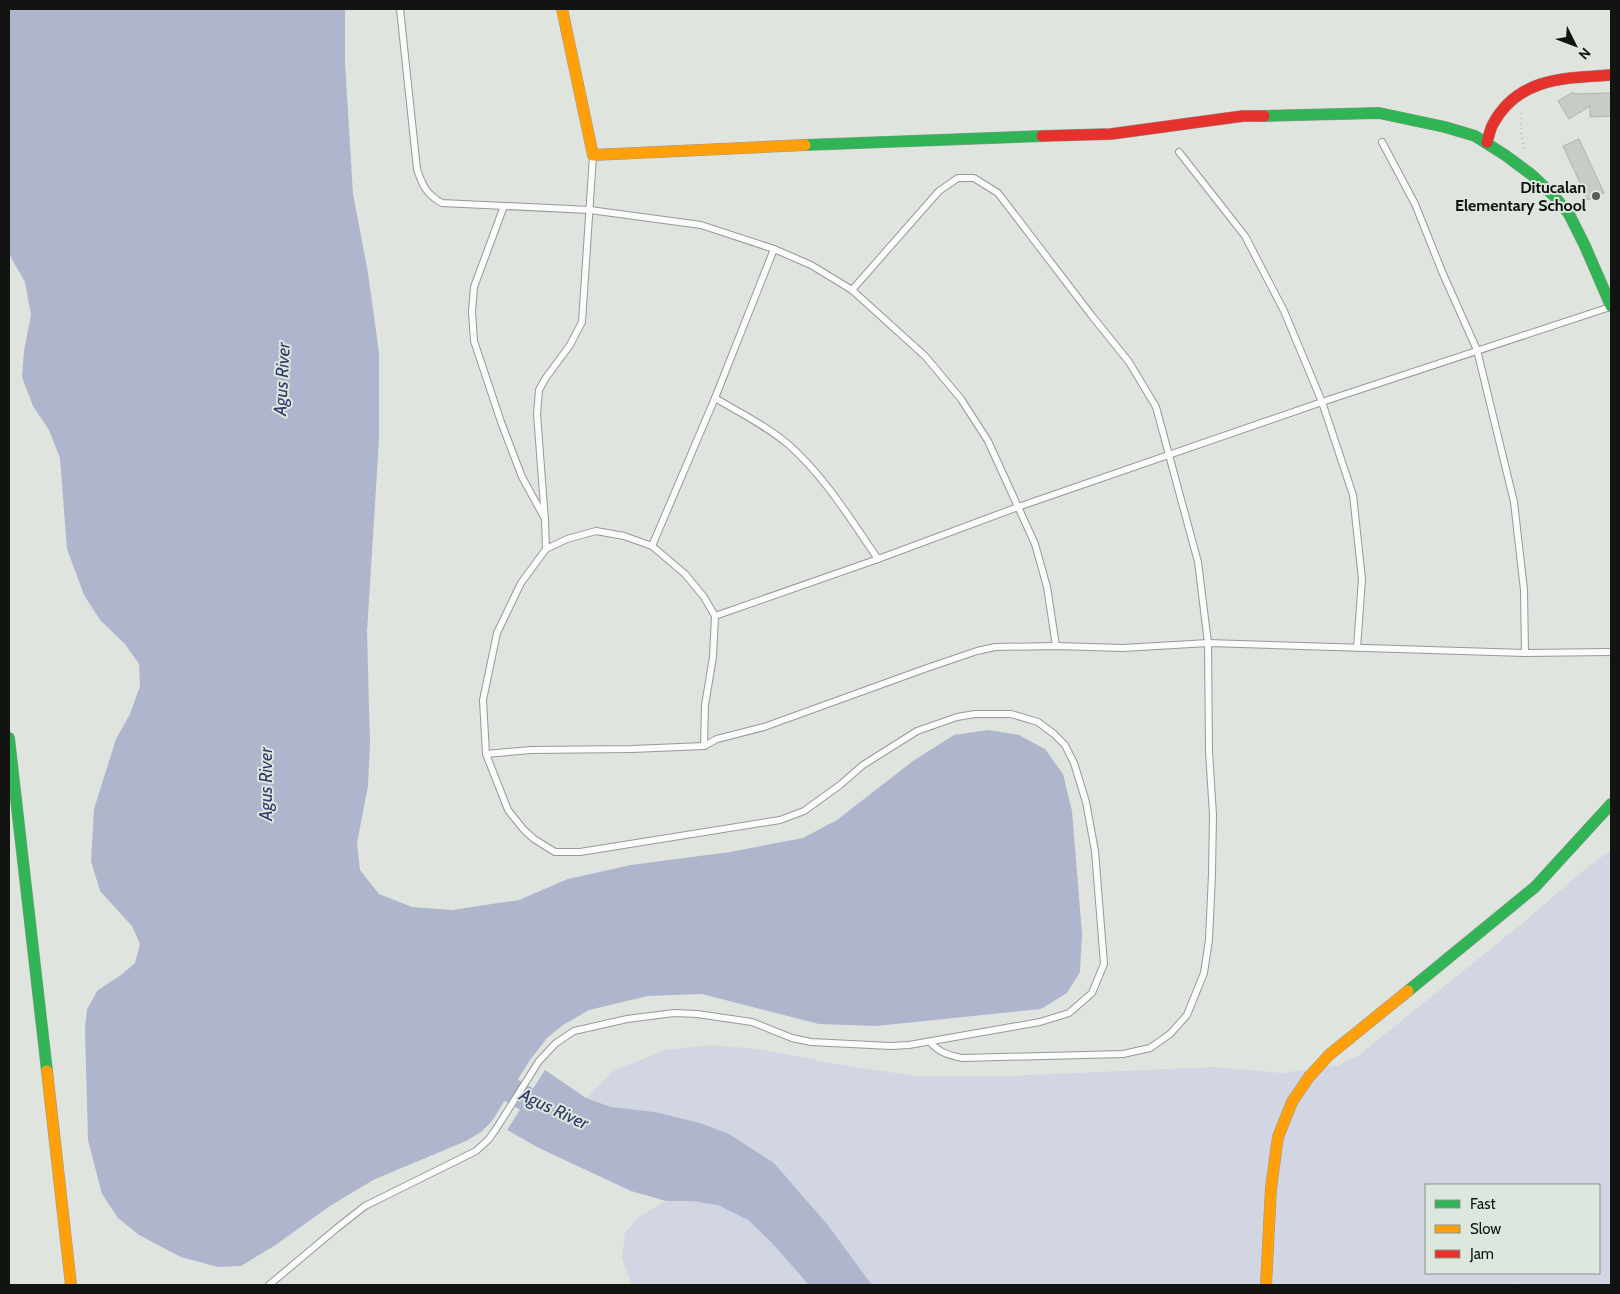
<svg xmlns="http://www.w3.org/2000/svg" width="1620" height="1294" font-family="Cabin,sans-serif">
  <rect width="100%" height="100%" fill="#dfe4df"/>
  <g fill="#d1d6e2" fill-rule="evenodd">
    <path d="M 1611,850 L 1611,1285 L 1535,1285 L 1511,1283 L 1506,1285 L 872,1285 L 827,1224 L 774,1163 L 729,1134 L 700,1123 L 655,1112 L 611,1107 L 586,1098 L 614,1071 L 665,1050 L 708,1045 L 760,1049 L 836,1064 L 916,1076 L 1005,1076 L 1215,1067 L 1282,1073 L 1339,1065 L 1358,1056 L 1525,921 L 1584,870 ZM 1426,1185 L 1599,1185 L 1599,1273 L 1426,1273 Z"/>
    <path d="M 666,1201 C 683,1201 700,1200 716,1204 C 753,1214 785,1258 809,1285 L 632,1285 L 622,1258 L 625,1233 L 640,1216 Z"/>
  </g>
  <g fill="#aeb5cd">
    <path d="M 9,9 L 345,9 L 345,63 L 353,194 L 368,273 L 379,353 L 379,439 L 367,632 L 370,743 L 368,786 L 357,843 L 360,870 L 379,894 L 412,907 L 452,910 L 519,900 L 568,879 L 631,865 L 730,852 L 803,838 L 837,820 L 913,761 L 954,735 L 988,730 L 1019,735 L 1045,749 L 1063,774 L 1072,811 L 1082,934 L 1080,972 L 1067,993 L 1041,1009 L 876,1026 L 819,1024 L 702,994 L 648,996 L 589,1010 L 563,1025 L 547,1038 L 530,1060 L 492,1121 L 481,1132 L 466,1141 L 373,1180 L 330,1206 L 274,1246 L 241,1266 L 218,1267 L 181,1257 L 139,1235 L 118,1218 L 102,1194 L 88,1140 L 85,1029 L 87,1009 L 98,990 L 121,975 L 135,963 L 140,944 L 132,926 L 100,891 L 91,861 L 94,809 L 116,739 L 130,714 L 140,686 L 139,664 L 125,644 L 100,620 L 84,595 L 67,549 L 60,458 L 49,430 L 33,406 L 22,377 L 24,351 L 31,315 L 25,282 L 9,254 Z"/>
    <path d="M 545,1070 L 586,1098 L 611,1107 L 655,1112 L 700,1123 L 729,1134 L 774,1163 L 827,1224 L 872,1285 L 809,1285 L 771,1242 L 748,1220 L 718,1205 L 693,1201 L 666,1201 L 631,1191 L 539,1148 L 507,1130 Z"/>
  </g>
  <g fill="none" stroke-linecap="round" stroke-linejoin="round">
    <path stroke="#aeb5cd" stroke-width="25" d="M 484,1071 L 511,1090 L 556,1116"/>
  </g>
  <g fill="#c5cdc5" stroke="#afb4b0">
    <path d="M 1573,92 L 1575,94 L 1611,93 L 1611,116 L 1590,117 L 1590,106 L 1569,119 L 1558,101 Z"/>
    <path d="M 1579,139 L 1604,193 L 1588,200 L 1563,146 Z"/>
  </g>
  <g fill="none" stroke-linecap="round" stroke-linejoin="round">
    <defs>
      <g id="lane">
        <path d="M 400,9 L 417,169 C 422,185 427,195 442,203 L 590,210 L 701,225 L 774,249 L 811,265 L 852,290 L 925,356 L 961,399 L 988,441 L 1035,544 L 1047,587 L 1056,646"/>
        <path d="M 1382,142 L 1415,204 L 1443,274 L 1477,350 L 1514,502 L 1524,590 L 1525,653"/>
        <path d="M 1179,152 L 1245,236 L 1284,311 L 1322,402 L 1353,495 L 1362,579 L 1357,648"/>
        <path d="M 504,206 L 474,287 L 472,312 L 474,341 L 501,422 L 522,477 L 544,517"/>
        <path d="M 852,290 L 939,191 L 958,178 L 974,178 L 998,193 L 1092,316 L 1129,362 L 1156,407 L 1198,562 L 1208,643 L 1209,751 L 1213,815 L 1212,874 L 1209,940 L 1204,973 L 1187,1015 L 1170,1034 L 1150,1048 L 1123,1054 L 962,1058 C 949,1055 940,1053 931,1043"/>
        <path d="M 715,398 C 740,413 767,426 789,445 C 825,477 851,520 878,559"/>
        <path d="M 652,546 L 715,398 L 774,249"/>
        <path d="M 546,549 L 545,520 L 537,414 L 539,390 L 545,379 L 570,345 L 582,322 L 593,156"/>
        <path d="M 715,616 L 878,559 L 1018,507 L 1322,402 L 1610,307"/>
        <path d="M 486,754 L 531,750 L 632,749 L 704,746 L 717,739 L 764,727 L 927,668 L 977,651 L 995,647 L 1056,646 L 1123,648 L 1208,643 L 1525,653 L 1611,652"/>
        <path d="M 269,1285 L 337,1228 L 365,1206 L 476,1151 L 489,1139 L 496,1129 L 539,1061 L 556,1043 L 574,1031 L 627,1019 L 674,1013 L 697,1014 L 752,1022 L 792,1038 L 811,1042 L 891,1046 L 909,1045 L 1040,1022 L 1069,1013 L 1092,993 L 1104,964 L 1095,851 L 1086,802 L 1074,763 L 1065,745 L 1054,734 L 1038,722 L 1011,714 L 975,714 L 957,717 L 917,731 L 863,765 L 840,785 L 804,811 L 780,820 L 580,852 L 555,852 L 534,839 L 524,830 L 508,810 L 486,754 L 483,700 L 497,633 L 521,583 L 546,549 L 567,539 L 596,531 L 624,536 L 652,546 L 685,574 L 704,597 L 715,616 L 713,657 L 705,705 L 704,746"/>
      </g>
      <g id="fast">
        <path d="M 1264,116 L 1379,113 L 1445,127 L 1475,136 L 1505,155 L 1532,175 L 1554,196 L 1569,214 L 1585,246 L 1611,306"/>
        <path d="M 805,145 L 1042,136"/>
        <path d="M 9,738 L 47,1071"/>
        <path d="M 1408,991 L 1535,887 L 1611,804"/>
      </g>
      <g id="slow">
        <path d="M 562,9 L 593,155 L 805,145"/>
        <path d="M 47,1071 L 71,1285"/>
        <path d="M 1266,1285 L 1271,1188 L 1278,1137 L 1292,1102 L 1309,1077 L 1329,1055 L 1408,991"/>
      </g>
      <g id="jam">
        <path d="M 1042,136 L 1111,134 L 1243,116 L 1264,116"/>
        <path d="M 1487,142 C 1489,136 1490,129 1493,124 C 1518,77 1566,78 1611,75"/>
      </g>
    </defs>
    <use href="#lane" stroke="#969a96" stroke-width="8"/>
    <use href="#fast" stroke="#969a96" stroke-width="12"/>
    <use href="#slow" stroke="#969a96" stroke-width="12"/>
    <use href="#jam" stroke="#969a96" stroke-width="12"/>
    <path stroke="#bec1bf" stroke-width="2.5" stroke-dasharray="1 4" stroke-linecap="butt" d="M 1521,113 L 1521,132 L 1524,150"/>
    <use href="#lane" stroke="#fafbfa" stroke-width="6"/>
    <use href="#fast" stroke="#30b455" stroke-width="11"/>
    <use href="#slow" stroke="#ff9f0a" stroke-width="11"/>
    <use href="#jam" stroke="#e5322d" stroke-width="11"/>
  </g>
  <circle fill="#595d59" stroke="#dce7de" stroke-width="2" cx="1596" cy="196" r="5"/>
  <g text-anchor="middle" stroke-width="4" stroke-linejoin="round" paint-order="stroke">
    <g font-size="16" font-weight="bold" fill="#111411" stroke="#dce7de" text-anchor="end">
      <text x="1586" y="193">Ditucalan<tspan x="1586" dy="18">Elementary School</tspan></text>
    </g>
    <g font-size="18" font-style="italic" fill="#323a69" stroke="#dce7de">
      <text transform="translate(282 379) rotate(-87)" y="6">Agus River</text>
      <text transform="translate(266 784) rotate(-90)" y="6">Agus River</text>
      <text transform="translate(554 1109) rotate(25)" y="6">Agus River</text>
    </g>
  </g>
  <rect width="1620" height="1294" fill="none" stroke="#111411" stroke-width="20"/>
  <rect x="1425" y="1184" width="175" height="90" fill="#dce7de" stroke="#8b938c"/>
  <rect x="1435" y="1200" width="25" height="8" fill="#30b455" stroke="#8b938c"/>
  <text x="1470" y="1209" font-size="15" fill="#111411">Fast</text>
  <rect x="1435" y="1225" width="25" height="8" fill="#ff9f0a" stroke="#8b938c"/>
  <text x="1470" y="1234" font-size="15" fill="#111411">Slow</text>
  <rect x="1435" y="1250" width="25" height="8" fill="#e5322d" stroke="#8b938c"/>
  <text x="1470" y="1259" font-size="15" fill="#111411">Jam</text>
  <g transform="translate(1575 45) rotate(132)" stroke="#dce7de" stroke-width="4" paint-order="stroke">
  <path d="M0-4L9 19L0 12L-9 19Z" fill="#111411"/>
  <text y="-8" font-size="14" font-weight="bold" text-anchor="middle" fill="#111411">N</text>
  </g>
</svg>
